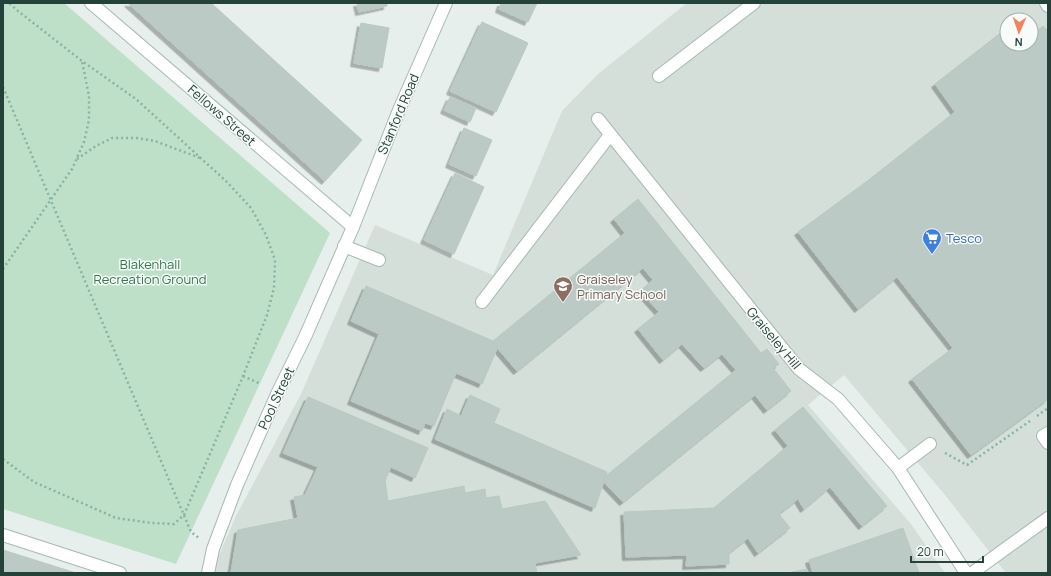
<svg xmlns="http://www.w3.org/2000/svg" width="1051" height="576" font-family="Manrope,sans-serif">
  <defs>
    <filter id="shadow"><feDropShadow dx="-3.5" dy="3.5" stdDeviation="0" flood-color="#0004"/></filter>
  </defs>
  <rect width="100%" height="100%" fill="#e6efeb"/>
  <path fill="#d4dfda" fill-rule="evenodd" d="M 687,3 L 1048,3 L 1048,573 L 1006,573 L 945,495 L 844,375 L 808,405 L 911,524 L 945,573 L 213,573 L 214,567 L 236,516 L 301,394 L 375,225 L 493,275 L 562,111 L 598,74 ZM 1007,20 L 1031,20 L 1031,44 L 1007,44 Z"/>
  <path fill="#bfe0c8" d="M 3,3 L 64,3 L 330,233 L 176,564 L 3,509 Z"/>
  <g fill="#bbcac4" stroke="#b8c9c2" filter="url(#shadow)">
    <path d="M 128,3 L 211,3 L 362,140 L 325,181 Z"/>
    <path d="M 357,3 L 387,3 L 387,6 L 359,12 Z"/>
    <path d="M 501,3 L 537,3 L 528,22 L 499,9 Z"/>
    <path d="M 482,22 L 528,43 L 496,112 L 450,91 Z"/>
    <path d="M 361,23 L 389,28 L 382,68 L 354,63 Z"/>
    <path d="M 1043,26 L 1048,31 L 1048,399 L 971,455 L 912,379 L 953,348 L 897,277 L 858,309 L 798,232 L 870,179 L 955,112 L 935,84 L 1007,28 L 1007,44 L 1031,44 L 1031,35 Z"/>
    <path d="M 450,97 L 476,108 L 470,122 L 444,110 Z"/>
    <path d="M 464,128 L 492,140 L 476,176 L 449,164 Z"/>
    <path d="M 455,173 L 484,187 L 454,254 L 424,240 Z"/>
    <path d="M 638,199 L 761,353 L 767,349 L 779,364 L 773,368 L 791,391 L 767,410 L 755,395 L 623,502 L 604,482 L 606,476 L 736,370 L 722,354 L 704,368 L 682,344 L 663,360 L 638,329 L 659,312 L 640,291 L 653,280 L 643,268 L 517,371 L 492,342 L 625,233 L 614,219 Z"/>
    <path d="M 366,286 L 493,341 L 492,342 L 497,349 L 482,384 L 456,373 L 434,426 L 425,423 L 422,431 L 351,401 L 379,334 L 351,321 Z"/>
    <path d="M 470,395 L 500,409 L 494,423 L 607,472 L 595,508 L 435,439 L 447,409 L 461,416 Z"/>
    <path d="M 308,397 L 428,448 L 415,478 L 391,467 L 385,481 L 388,501 L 464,486 L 465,493 L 485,489 L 486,498 L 499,496 L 502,509 L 545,501 L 581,555 L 535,563 L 537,573 L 231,573 L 238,530 L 298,518 L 294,497 L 305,495 L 318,467 L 283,453 Z"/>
    <path d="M 803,407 L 887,506 L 862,526 L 830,487 L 804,509 L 798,499 L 779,514 L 790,528 L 758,553 L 748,538 L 729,553 L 729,564 L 686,566 L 687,555 L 626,557 L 624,512 L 714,508 L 788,446 L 775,430 Z"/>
    <path d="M 903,528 L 919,573 L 813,573 L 809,560 Z"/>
    <path d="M 3,550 L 76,573 L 3,573 Z"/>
    <path d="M 807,569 L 808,573 L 788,573 Z"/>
  </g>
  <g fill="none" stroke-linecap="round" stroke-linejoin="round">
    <defs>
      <g id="lane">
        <path d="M 1046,3 L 1048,6"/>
        <path d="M 659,76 L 754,3"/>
        <path d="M 344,246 L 379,260"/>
        <path d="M 482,302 L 610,135"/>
        <path d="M 1048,433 L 1043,436 L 1048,443"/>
        <path d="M 898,468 L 930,444"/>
        <path d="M 972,573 L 1048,518"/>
      </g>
      <g id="street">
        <path d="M 91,3 L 353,227"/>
        <path d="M 598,119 L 799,369 L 838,399 L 898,468 L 966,573"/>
        <path d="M 3,535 L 120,573"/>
        <path d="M 208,573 L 213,549 L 237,485 L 278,392 L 305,337 L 353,227 L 399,110 L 446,3"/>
      </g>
    </defs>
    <use href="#lane" stroke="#a8b8b2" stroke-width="14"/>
    <use href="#street" stroke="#a8b8b2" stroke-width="14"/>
    <g stroke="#86b3a5" stroke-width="2.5" stroke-dasharray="2 3" stroke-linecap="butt">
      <path d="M 3,87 L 191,532 L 199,538"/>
      <path d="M 77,159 L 96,146 L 112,138 L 137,138 L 155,141 L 200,158"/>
      <path d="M 3,269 L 72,169 L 84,142 L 89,120 L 89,96 L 82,61"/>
      <path d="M 243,376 L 261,384"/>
      <path d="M 1037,416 L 1048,408"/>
      <path d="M 945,453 L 967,465 L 1030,421"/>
      <path d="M 3,459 L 34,482 L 116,518 L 152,523 L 174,524 L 184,515 L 243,376 L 267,315 L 274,288 L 275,260 L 266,235 L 251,208 L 227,182 L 136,99 L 82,61 L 18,11 L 9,3"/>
    </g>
    <use href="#lane" stroke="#fff" stroke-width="12"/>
    <use href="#street" stroke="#fff" stroke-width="12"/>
  </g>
  <defs>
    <symbol id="supermarket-pin" viewBox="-11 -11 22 30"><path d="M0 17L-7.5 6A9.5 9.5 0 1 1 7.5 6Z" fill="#3f7fe0" stroke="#f7fbf9"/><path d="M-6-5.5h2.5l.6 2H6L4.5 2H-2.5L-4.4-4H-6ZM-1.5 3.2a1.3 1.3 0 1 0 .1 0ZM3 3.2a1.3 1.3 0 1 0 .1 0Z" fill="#fff"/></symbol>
    <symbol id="school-pin" viewBox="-11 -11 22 30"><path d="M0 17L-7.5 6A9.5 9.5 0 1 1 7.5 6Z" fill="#8d6e63" stroke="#f7fbf9"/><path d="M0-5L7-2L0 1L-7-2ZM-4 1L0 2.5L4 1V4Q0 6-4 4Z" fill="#fff"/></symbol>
  </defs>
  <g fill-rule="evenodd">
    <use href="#supermarket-pin" x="921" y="227" width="22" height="30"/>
    <use href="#school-pin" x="552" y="275" width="22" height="30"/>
  </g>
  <g text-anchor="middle" stroke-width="3" stroke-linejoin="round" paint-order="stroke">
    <g font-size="13" fill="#24423a" stroke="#f7fbf9">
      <text transform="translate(398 114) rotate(-67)" y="5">Stanford Road</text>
      <text transform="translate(222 115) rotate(41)" y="5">Fellows Street</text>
      <text transform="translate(774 338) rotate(50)" y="5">Graiseley Hill</text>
      <text transform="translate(276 398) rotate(-65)" y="5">Pool Street</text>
    </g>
    <g font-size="13" fill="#366cbe" stroke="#f7fbf9" text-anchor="start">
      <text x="946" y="243">Tesco</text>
    </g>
    <g font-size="13" fill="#2d7a4b" stroke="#f7fbf9">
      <text x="150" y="269">Blakenhall<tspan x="150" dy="15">Recreation Ground</tspan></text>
    </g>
    <g font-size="13" fill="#785e54" stroke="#f7fbf9" text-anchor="start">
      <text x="577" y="284">Graiseley<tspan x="577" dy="15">Primary School</tspan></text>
    </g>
  </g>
  <rect width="1051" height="576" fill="none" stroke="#24423a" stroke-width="8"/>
  <g transform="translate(1019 32) rotate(182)"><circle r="19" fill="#f7fbf9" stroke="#a3b1ad"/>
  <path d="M0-3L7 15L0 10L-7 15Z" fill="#f4845f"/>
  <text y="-6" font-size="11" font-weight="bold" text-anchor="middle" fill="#24423a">N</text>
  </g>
  <path d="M911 556v6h72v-6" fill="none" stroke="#24423a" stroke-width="2"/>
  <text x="917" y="556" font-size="12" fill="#24423a" stroke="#f7fbf9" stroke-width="3" paint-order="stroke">20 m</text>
</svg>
